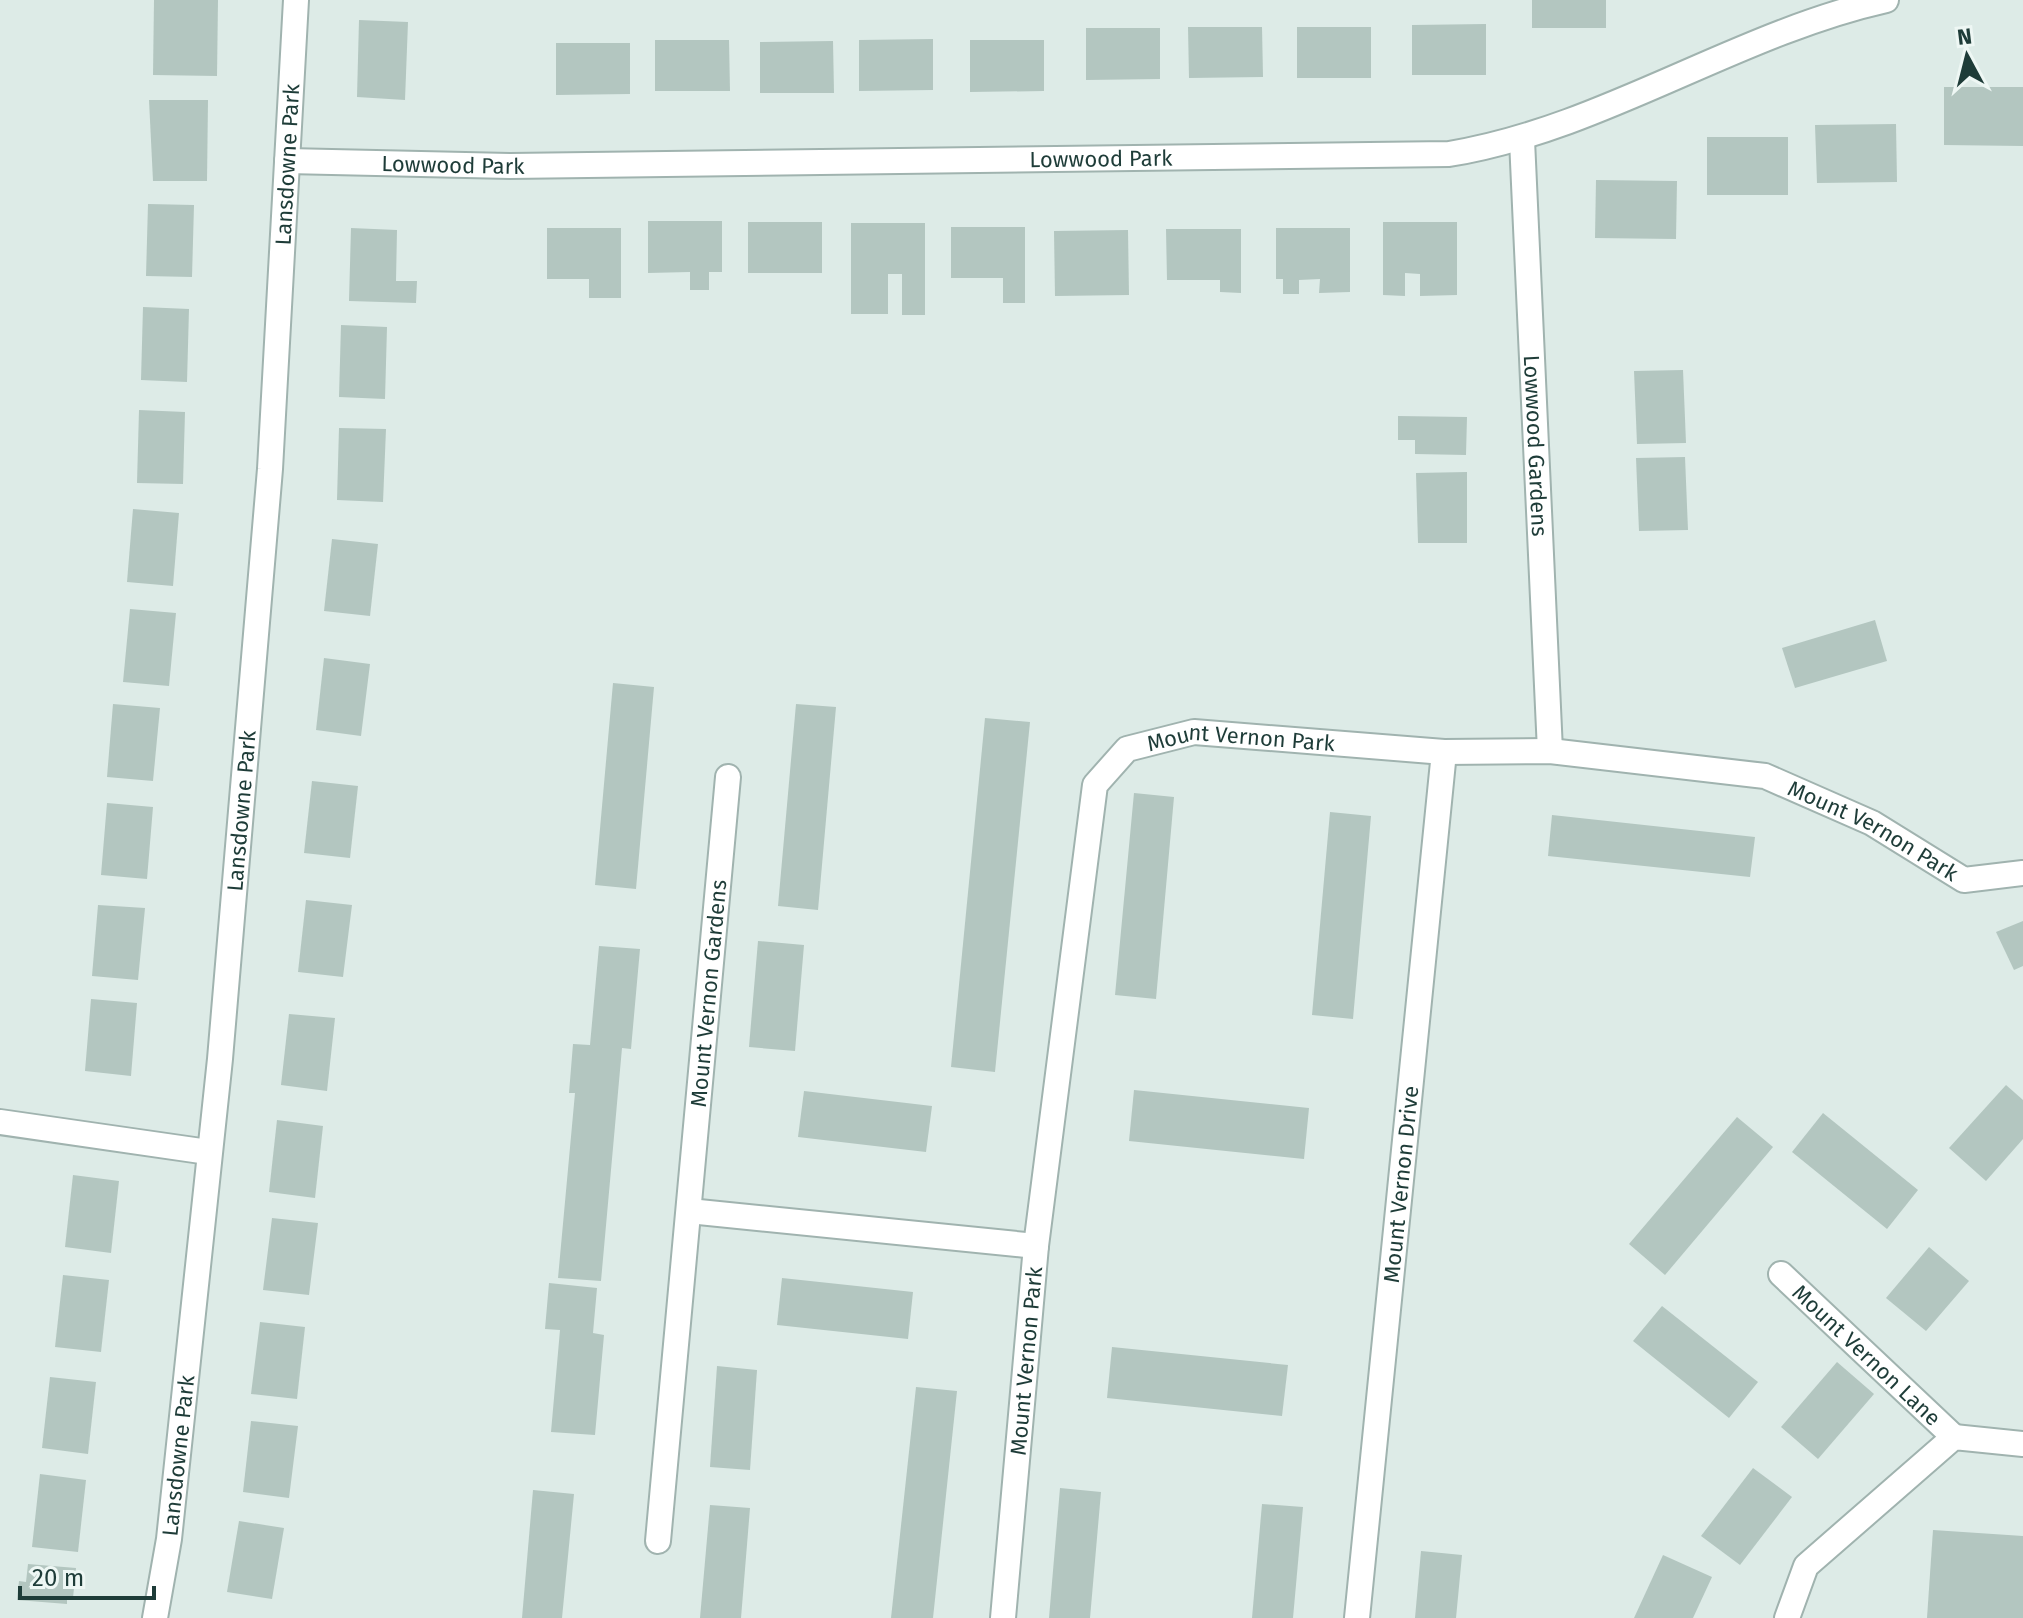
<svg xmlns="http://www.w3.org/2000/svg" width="2023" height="1618" font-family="'Fira Sans',sans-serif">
  <rect width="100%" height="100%" fill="#ddebe7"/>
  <g fill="#b3c6c0">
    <path d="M 154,0 L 218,0 L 217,76 L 153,75 Z"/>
    <rect x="1532" y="0" width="74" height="28"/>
    <path d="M 359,20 L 408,22 L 405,100 L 357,97 Z"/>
    <path d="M 1486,24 L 1486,75 L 1412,75 L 1412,25 Z"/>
    <path d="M 1188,27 L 1262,27 L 1263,77 L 1189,78 Z"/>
    <rect x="1297" y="27" width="74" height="51"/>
    <path d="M 1086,28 L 1160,28 L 1160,79 L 1086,80 Z"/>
    <path d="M 933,39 L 933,90 L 859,91 L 859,40 Z"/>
    <path d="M 655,40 L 729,40 L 730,91 L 655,91 Z"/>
    <path d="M 970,40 L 1044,40 L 1044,91 L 970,92 Z"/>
    <path d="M 833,41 L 834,93 L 760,93 L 760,42 Z"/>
    <path d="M 556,43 L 630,43 L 630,94 L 556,95 Z"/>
    <path d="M 1944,87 L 2023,87 L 2023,146 L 1944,145 Z"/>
    <path d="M 149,100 L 208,100 L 207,181 L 153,181 Z"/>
    <path d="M 1896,124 L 1897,182 L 1817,183 L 1815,125 Z"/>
    <rect x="1707" y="137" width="81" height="58"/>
    <path d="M 1596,180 L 1677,181 L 1676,239 L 1595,238 Z"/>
    <path d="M 148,204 L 194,205 L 192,277 L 146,276 Z"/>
    <path d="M 648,221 L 722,221 L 722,272 L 709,272 L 709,290 L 690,290 L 690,272 L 648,273 Z"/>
    <rect x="748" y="222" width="74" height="51"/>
    <path d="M 1383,222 L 1457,222 L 1457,295 L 1420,296 L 1420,274 L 1405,273 L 1405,296 L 1383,295 Z"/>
    <path d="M 851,223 L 925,223 L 925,315 L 902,315 L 902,274 L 888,274 L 888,314 L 851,314 Z"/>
    <path d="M 951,227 L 1025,227 L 1025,303 L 1003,303 L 1003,278 L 951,278 Z"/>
    <path d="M 351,228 L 397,230 L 396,281 L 417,281 L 416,303 L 349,301 Z"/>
    <path d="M 547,228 L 621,228 L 621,298 L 589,298 L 589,279 L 547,279 Z"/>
    <path d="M 1276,228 L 1350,228 L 1350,292 L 1319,293 L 1320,279 L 1299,280 L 1299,294 L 1283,294 L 1283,279 L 1276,279 Z"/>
    <path d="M 1166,229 L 1241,229 L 1241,293 L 1220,292 L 1220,280 L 1167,280 Z"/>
    <path d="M 1128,230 L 1129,295 L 1055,296 L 1054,231 Z"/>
    <path d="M 143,307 L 189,309 L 187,382 L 141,380 Z"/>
    <path d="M 341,325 L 387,327 L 385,399 L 339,397 Z"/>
    <path d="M 1683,370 L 1686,443 L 1637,444 L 1634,371 Z"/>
    <path d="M 139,410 L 185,412 L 183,484 L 137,483 Z"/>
    <path d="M 1398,416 L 1467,417 L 1466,455 L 1415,454 L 1415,440 L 1398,440 Z"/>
    <path d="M 339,428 L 386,429 L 383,502 L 337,500 Z"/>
    <path d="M 1685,457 L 1688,530 L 1639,531 L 1636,458 Z"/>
    <path d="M 1467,472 L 1467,543 L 1418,543 L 1416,473 Z"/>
    <path d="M 133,509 L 179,513 L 173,586 L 127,582 Z"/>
    <path d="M 332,539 L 378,544 L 370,616 L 324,611 Z"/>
    <path d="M 130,609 L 176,613 L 169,686 L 123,682 Z"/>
    <path d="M 1875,620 L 1887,661 L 1795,688 L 1782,648 Z"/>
    <path d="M 324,658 L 370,664 L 361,736 L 316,730 Z"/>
    <path d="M 613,683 L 654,687 L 636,889 L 595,885 Z"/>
    <path d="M 113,704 L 160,708 L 153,781 L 107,777 Z"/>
    <path d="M 796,704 L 836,707 L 818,910 L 778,906 Z"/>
    <path d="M 985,718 L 1030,722 L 995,1072 L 951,1067 Z"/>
    <path d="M 312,781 L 358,786 L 350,858 L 304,853 Z"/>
    <path d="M 1134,793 L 1174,797 L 1156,999 L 1115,995 Z"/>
    <path d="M 107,803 L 153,807 L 147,879 L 101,875 Z"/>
    <path d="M 1330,812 L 1371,816 L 1353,1019 L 1312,1015 Z"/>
    <path d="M 1552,815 L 1755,837 L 1750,877 L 1548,856 Z"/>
    <path d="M 306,900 L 352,905 L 343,977 L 298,972 Z"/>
    <path d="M 98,905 L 145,908 L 138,980 L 92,976 Z"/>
    <path d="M 2023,921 L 2023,966 L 2014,970 L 1996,932 Z"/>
    <path d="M 758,941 L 804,945 L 795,1051 L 749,1047 Z"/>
    <path d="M 599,946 L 640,949 L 631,1049 L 622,1048 L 601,1281 L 558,1278 L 575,1093 L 569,1093 L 573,1044 L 590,1045 Z"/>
    <path d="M 91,999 L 137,1003 L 131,1076 L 85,1071 Z"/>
    <path d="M 289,1014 L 335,1018 L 327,1091 L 281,1085 Z"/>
    <path d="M 2006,1085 L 2023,1100 L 2023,1139 L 1986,1181 L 1949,1148 Z"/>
    <path d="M 1134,1090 L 1309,1108 L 1304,1159 L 1129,1141 Z"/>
    <path d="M 804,1091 L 932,1106 L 926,1152 L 798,1137 Z"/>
    <path d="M 1823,1113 L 1918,1190 L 1887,1229 L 1792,1152 Z"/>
    <path d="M 1737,1117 L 1773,1147 L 1665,1275 L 1629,1244 Z"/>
    <path d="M 277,1120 L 323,1126 L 315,1198 L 269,1192 Z"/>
    <path d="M 73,1175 L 119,1181 L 111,1253 L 65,1247 Z"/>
    <path d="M 272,1218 L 318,1223 L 309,1295 L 263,1290 Z"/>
    <path d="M 1929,1247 L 1969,1281 L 1926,1331 L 1886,1298 Z"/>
    <path d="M 63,1275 L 109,1280 L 101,1352 L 55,1347 Z"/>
    <path d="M 782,1278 L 913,1292 L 908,1339 L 777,1325 Z"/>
    <path d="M 549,1283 L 597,1288 L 593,1333 L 604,1335 L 595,1435 L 551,1432 L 560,1330 L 545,1329 Z"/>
    <path d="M 1662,1306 L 1758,1382 L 1729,1418 L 1633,1341 Z"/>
    <path d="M 260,1322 L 305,1327 L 297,1399 L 251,1394 Z"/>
    <path d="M 1112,1347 L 1288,1365 L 1282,1416 L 1107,1398 Z"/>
    <path d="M 1837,1362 L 1874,1394 L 1818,1459 L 1781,1427 Z"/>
    <path d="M 717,1366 L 757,1370 L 750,1470 L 710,1467 Z"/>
    <path d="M 50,1377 L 96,1382 L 88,1454 L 42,1448 Z"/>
    <path d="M 916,1387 L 957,1391 L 933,1618 L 891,1618 Z"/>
    <path d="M 251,1421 L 298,1426 L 289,1498 L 243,1492 Z"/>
    <path d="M 1753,1468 L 1792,1497 L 1740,1565 L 1701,1536 Z"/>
    <path d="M 40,1474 L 86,1480 L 78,1552 L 32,1547 Z"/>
    <path d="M 1060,1488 L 1101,1492 L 1090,1618 L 1049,1618 Z"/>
    <path d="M 533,1490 L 574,1494 L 562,1618 L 522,1618 Z"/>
    <path d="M 1262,1504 L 1303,1507 L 1293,1618 L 1252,1618 Z"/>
    <path d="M 710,1505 L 750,1508 L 741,1618 L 700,1618 Z"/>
    <path d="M 239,1521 L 284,1528 L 272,1599 L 227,1592 Z"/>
    <path d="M 1933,1530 L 2023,1536 L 2023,1618 L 1927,1618 Z"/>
    <path d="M 1421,1551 L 1462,1555 L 1456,1618 L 1415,1618 Z"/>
    <path d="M 1663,1555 L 1712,1577 L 1693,1618 L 1634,1618 Z"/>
    <path d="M 28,1564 L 76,1568 L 73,1598 L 67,1598 L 67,1604 L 17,1600 L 19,1581 L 26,1582 Z"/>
  </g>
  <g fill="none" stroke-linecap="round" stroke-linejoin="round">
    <defs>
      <g id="street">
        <path id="s1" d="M 1522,140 L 1550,751"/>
        <path id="s2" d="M 287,161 L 510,166 L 1449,154 C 1602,129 1735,34 1886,0"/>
        <path d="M 0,1122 L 208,1152"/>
        <path d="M 689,1211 L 1036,1246"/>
        <path id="s3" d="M 1781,1274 L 1954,1437"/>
        <path id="s4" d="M 658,1541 L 728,777"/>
        <path id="s5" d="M 155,1618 L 169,1539 L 220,1059 L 270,469 L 296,0"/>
        <path id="s6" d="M 1003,1618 L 1036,1246 L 1095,785 L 1127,749 L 1194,732 L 1444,752 L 1550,751 L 1765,776 L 1872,823 L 1964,880 L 2023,873"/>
        <path id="s7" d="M 1357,1618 L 1444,752"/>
        <path d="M 1787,1618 L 1806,1566 L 1954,1437 L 2023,1444"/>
      </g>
    </defs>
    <use href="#street" stroke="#a0b3af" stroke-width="28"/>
    <use href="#street" stroke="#fff" stroke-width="24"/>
  </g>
  <g text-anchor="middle" stroke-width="7" stroke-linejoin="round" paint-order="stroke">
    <g font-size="22" fill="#1e3c38" stroke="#eef7f4">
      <text dy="8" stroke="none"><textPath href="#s2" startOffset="814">Lowwood Park</textPath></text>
      <text dy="8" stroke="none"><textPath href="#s5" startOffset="1460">Lansdowne Park</textPath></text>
      <text dy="8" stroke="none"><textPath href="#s2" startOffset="166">Lowwood Park</textPath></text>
      <text dy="8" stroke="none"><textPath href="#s1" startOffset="306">Lowwood Gardens</textPath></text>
      <text dy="8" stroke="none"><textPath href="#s6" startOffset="1002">Mount Vernon Park</textPath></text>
      <text dy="8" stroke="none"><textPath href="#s5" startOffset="812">Lansdowne Park</textPath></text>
      <text dy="8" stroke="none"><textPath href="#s6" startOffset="1650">Mount Vernon Park</textPath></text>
      <text dy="8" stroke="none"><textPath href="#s4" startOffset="550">Mount Vernon Gardens</textPath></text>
      <text dy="8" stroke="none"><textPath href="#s7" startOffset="436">Mount Vernon Drive</textPath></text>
      <text dy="8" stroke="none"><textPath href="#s3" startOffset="118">Mount Vernon Lane</textPath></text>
      <text dy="8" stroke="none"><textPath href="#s6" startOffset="258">Mount Vernon Park</textPath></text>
      <text dy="8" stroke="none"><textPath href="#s5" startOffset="164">Lansdowne Park</textPath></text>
    </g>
  </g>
  <g transform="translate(1967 56) rotate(353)" stroke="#eef7f4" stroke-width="6" paint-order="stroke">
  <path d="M0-6L14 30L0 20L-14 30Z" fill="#1e3c38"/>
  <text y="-12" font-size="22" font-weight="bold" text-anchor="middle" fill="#1e3c38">N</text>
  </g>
  <path d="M20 1586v12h134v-12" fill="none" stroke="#1e3c38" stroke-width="4"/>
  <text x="32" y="1586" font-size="24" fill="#1e3c38" stroke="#eef7f4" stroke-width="6" paint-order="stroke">20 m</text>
</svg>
